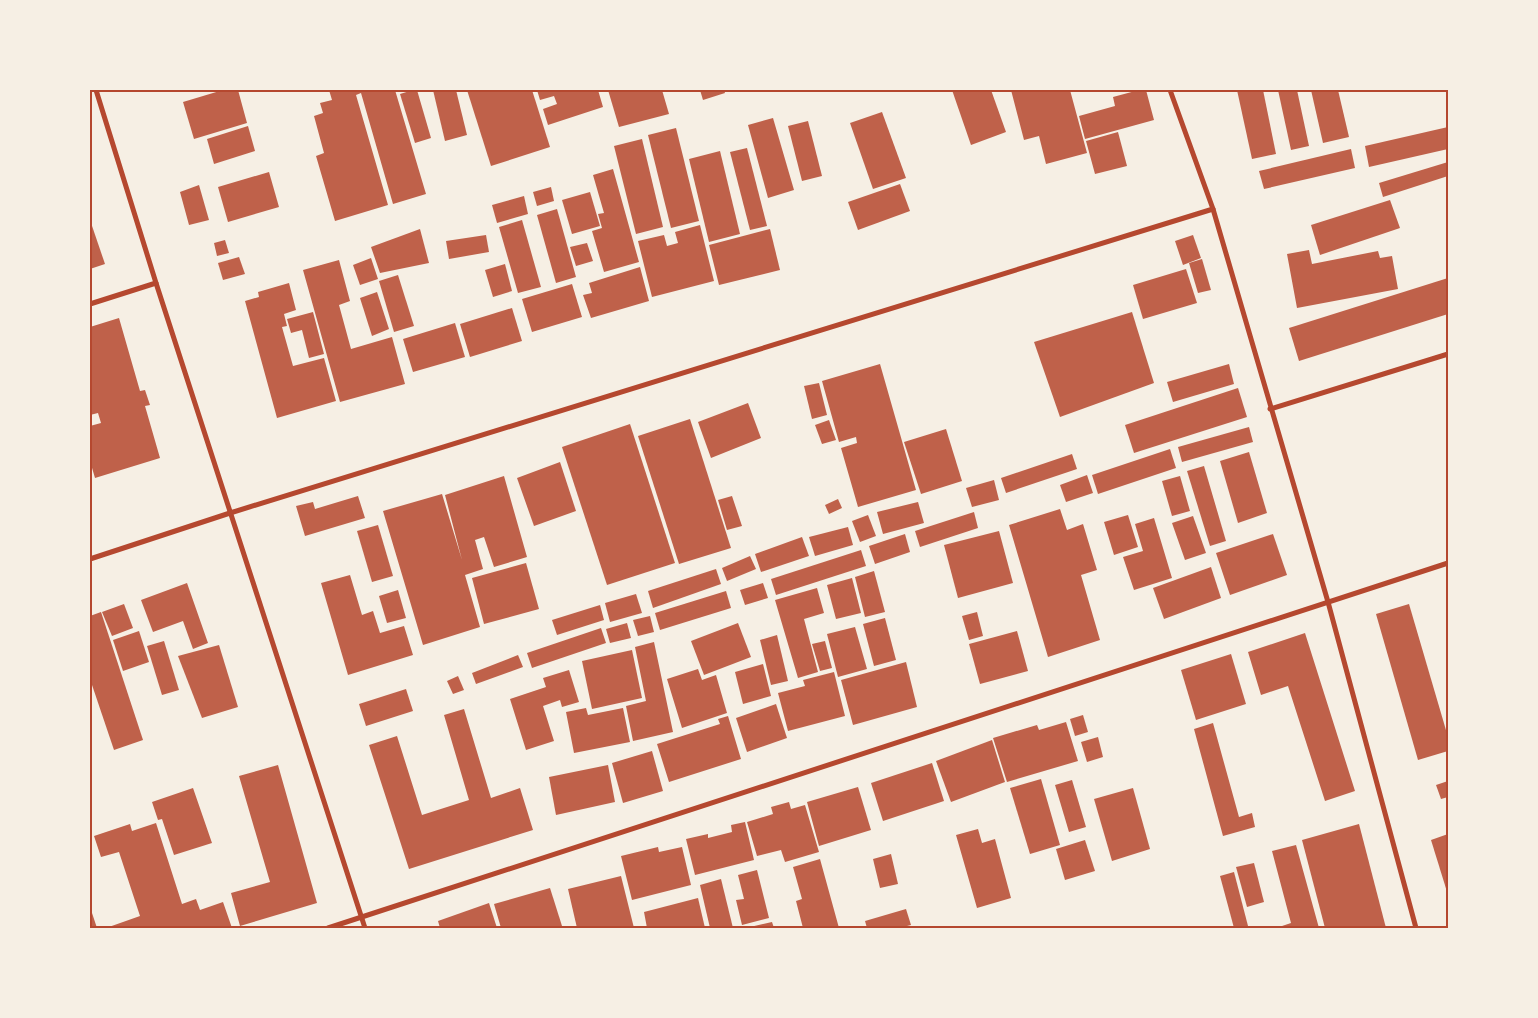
<svg xmlns="http://www.w3.org/2000/svg" width="1538" height="1018" font-family="'Golos Text',sans-serif">
  <rect width="100%" height="100%" fill="#f6efe4"/>
  <g fill="#bf614a">
    <path d="M 223,90 L 238,90 L 247,123 L 194,139 L 183,102 Z"/>
    <path d="M 329,90 L 395,90 L 426,194 L 393,204 L 361,93 L 356,95 L 388,205 L 335,221 L 316,156 L 324,153 L 314,116 L 323,113 L 320,103 L 332,100 Z"/>
    <path d="M 413,90 L 417,90 L 431,138 L 415,143 L 400,94 Z"/>
    <path d="M 433,90 L 456,90 L 467,135 L 445,141 Z"/>
    <path d="M 467,90 L 532,90 L 550,147 L 491,166 Z"/>
    <path d="M 537,90 L 598,90 L 603,107 L 548,125 L 543,109 L 557,104 L 554,96 L 540,100 Z"/>
    <path d="M 608,90 L 662,90 L 669,114 L 619,127 Z"/>
    <path d="M 700,90 L 724,90 L 725,93 L 703,100 Z"/>
    <path d="M 952,90 L 991,90 L 1006,132 L 971,145 Z"/>
    <path d="M 1011,90 L 1070,90 L 1087,153 L 1046,164 L 1039,136 L 1024,140 Z"/>
    <path d="M 1139,90 L 1146,90 L 1154,120 L 1085,139 L 1079,116 L 1115,106 L 1113,97 Z"/>
    <path d="M 1237,90 L 1263,90 L 1276,154 L 1252,159 Z"/>
    <path d="M 1278,90 L 1297,90 L 1309,146 L 1291,150 Z"/>
    <path d="M 1311,90 L 1338,90 L 1349,137 L 1323,143 Z"/>
    <path d="M 882,112 L 906,178 L 873,189 L 850,123 Z"/>
    <path d="M 773,118 L 794,190 L 768,198 L 748,125 Z"/>
    <path d="M 808,121 L 822,176 L 802,181 L 788,126 Z"/>
    <path d="M 248,126 L 255,151 L 214,164 L 207,139 Z"/>
    <path d="M 1448,127 L 1448,149 L 1369,167 L 1365,146 Z"/>
    <path d="M 676,128 L 699,221 L 671,228 L 648,135 Z"/>
    <path d="M 1118,132 L 1127,166 L 1095,174 L 1086,141 Z"/>
    <path d="M 642,139 L 663,227 L 636,234 L 614,146 Z"/>
    <path d="M 747,148 L 767,226 L 750,230 L 730,152 Z"/>
    <path d="M 1351,149 L 1355,168 L 1264,189 L 1259,171 Z"/>
    <path d="M 720,151 L 740,234 L 709,242 L 689,159 Z"/>
    <path d="M 1448,162 L 1448,176 L 1383,197 L 1379,183 Z"/>
    <path d="M 613,169 L 639,262 L 604,272 L 592,231 L 602,228 L 598,214 L 604,213 L 593,175 Z"/>
    <path d="M 269,172 L 279,207 L 228,222 L 218,187 Z"/>
    <path d="M 900,184 L 910,211 L 858,230 L 848,202 Z"/>
    <path d="M 199,185 L 209,220 L 189,225 L 180,192 Z"/>
    <path d="M 551,187 L 554,201 L 537,206 L 533,192 Z"/>
    <path d="M 590,192 L 600,226 L 572,234 L 562,200 Z"/>
    <path d="M 524,196 L 528,214 L 497,223 L 492,205 Z"/>
    <path d="M 1390,200 L 1400,228 L 1320,255 L 1311,225 Z"/>
    <path d="M 557,209 L 576,277 L 556,283 L 537,215 Z"/>
    <path d="M 90,220 L 105,264 L 90,269 Z"/>
    <path d="M 522,220 L 541,287 L 518,293 L 499,227 Z"/>
    <path d="M 700,225 L 714,281 L 652,297 L 638,241 L 664,235 L 667,246 L 678,243 L 675,232 Z"/>
    <path d="M 420,229 L 429,263 L 380,273 L 371,247 Z"/>
    <path d="M 770,229 L 780,270 L 719,285 L 709,245 Z"/>
    <path d="M 486,235 L 489,252 L 449,259 L 446,241 Z"/>
    <path d="M 1193,235 L 1201,258 L 1183,265 L 1175,241 Z"/>
    <path d="M 225,240 L 229,253 L 217,256 L 214,243 Z"/>
    <path d="M 587,243 L 593,261 L 576,266 L 570,247 Z"/>
    <path d="M 1309,250 L 1312,264 L 1378,251 L 1380,258 L 1392,256 L 1398,289 L 1297,308 L 1287,254 Z"/>
    <path d="M 239,257 L 245,274 L 223,280 L 218,263 Z"/>
    <path d="M 371,258 L 378,279 L 360,285 L 353,265 Z"/>
    <path d="M 1202,259 L 1211,290 L 1198,293 L 1189,263 Z"/>
    <path d="M 339,260 L 350,301 L 339,305 L 351,349 L 392,337 L 405,384 L 340,402 L 303,270 Z"/>
    <path d="M 505,264 L 512,291 L 493,297 L 485,270 Z"/>
    <path d="M 640,267 L 649,301 L 591,318 L 583,295 L 592,293 L 589,283 Z"/>
    <path d="M 1186,269 L 1197,303 L 1143,319 L 1133,285 Z"/>
    <path d="M 398,275 L 414,326 L 394,332 L 379,281 Z"/>
    <path d="M 1448,278 L 1448,314 L 1299,361 L 1289,328 Z"/>
    <path d="M 289,283 L 296,310 L 284,314 L 287,326 L 282,327 L 293,366 L 324,358 L 336,401 L 277,418 L 245,301 L 259,297 L 258,292 Z"/>
    <path d="M 572,284 L 582,317 L 532,332 L 522,299 Z"/>
    <path d="M 377,292 L 389,329 L 372,336 L 360,298 Z"/>
    <path d="M 512,308 L 522,341 L 470,357 L 460,324 Z"/>
    <path d="M 313,312 L 324,354 L 309,358 L 302,330 L 291,333 L 287,319 Z"/>
    <path d="M 1132,312 L 1154,383 L 1060,417 L 1034,342 Z"/>
    <path d="M 119,318 L 140,391 L 145,390 L 150,405 L 145,406 L 160,458 L 95,478 L 90,461 L 90,426 L 101,423 L 98,413 L 90,415 L 90,327 Z"/>
    <path d="M 455,323 L 465,357 L 413,372 L 403,339 Z"/>
    <path d="M 880,364 L 916,490 L 858,507 L 841,448 L 857,443 L 856,437 L 839,442 L 822,381 Z"/>
    <path d="M 1229,364 L 1234,384 L 1173,402 L 1167,382 Z"/>
    <path d="M 819,383 L 827,415 L 812,419 L 804,386 Z"/>
    <path d="M 1238,388 L 1247,417 L 1134,453 L 1125,425 Z"/>
    <path d="M 748,403 L 761,438 L 711,458 L 698,422 Z"/>
    <path d="M 690,419 L 731,548 L 679,564 L 638,436 Z"/>
    <path d="M 829,420 L 836,440 L 822,444 L 815,425 Z"/>
    <path d="M 630,424 L 675,563 L 607,585 L 562,447 Z"/>
    <path d="M 1249,427 L 1253,442 L 1182,462 L 1178,447 Z"/>
    <path d="M 946,429 L 962,481 L 921,494 L 904,442 Z"/>
    <path d="M 1170,449 L 1176,468 L 1098,494 L 1092,475 Z"/>
    <path d="M 1249,452 L 1267,513 L 1238,523 L 1220,461 Z"/>
    <path d="M 1072,454 L 1077,469 L 1006,493 L 1001,478 Z"/>
    <path d="M 560,462 L 576,511 L 534,526 L 517,478 Z"/>
    <path d="M 1204,466 L 1226,541 L 1210,546 L 1187,471 Z"/>
    <path d="M 1087,475 L 1093,493 L 1066,502 L 1060,485 Z"/>
    <path d="M 504,476 L 527,557 L 494,567 L 484,537 L 475,540 L 483,569 L 465,575 L 480,627 L 423,645 L 383,511 L 442,494 L 462,560 L 445,495 Z"/>
    <path d="M 1180,476 L 1190,511 L 1172,516 L 1162,481 Z"/>
    <path d="M 994,480 L 999,500 L 972,507 L 966,488 Z"/>
    <path d="M 358,496 L 365,518 L 305,536 L 296,506 L 313,502 L 315,509 Z"/>
    <path d="M 732,496 L 742,526 L 727,530 L 718,500 Z"/>
    <path d="M 838,499 L 842,508 L 829,514 L 825,505 Z"/>
    <path d="M 918,502 L 924,523 L 883,534 L 877,512 Z"/>
    <path d="M 1060,509 L 1067,530 L 1083,524 L 1097,570 L 1081,575 L 1100,640 L 1048,657 L 1009,525 Z"/>
    <path d="M 974,512 L 978,528 L 920,547 L 915,531 Z"/>
    <path d="M 868,515 L 876,536 L 860,542 L 852,521 Z"/>
    <path d="M 1128,515 L 1138,547 L 1114,555 L 1104,522 Z"/>
    <path d="M 1193,516 L 1206,553 L 1185,560 L 1172,523 Z"/>
    <path d="M 1154,518 L 1172,578 L 1134,590 L 1123,557 L 1143,551 L 1135,524 Z"/>
    <path d="M 378,525 L 393,576 L 372,582 L 357,531 Z"/>
    <path d="M 848,527 L 853,545 L 815,556 L 809,537 Z"/>
    <path d="M 999,531 L 1013,583 L 958,598 L 944,545 Z"/>
    <path d="M 905,534 L 910,552 L 875,564 L 869,546 Z"/>
    <path d="M 1273,534 L 1287,575 L 1230,595 L 1216,553 Z"/>
    <path d="M 802,537 L 809,556 L 761,572 L 755,554 Z"/>
    <path d="M 861,550 L 866,566 L 776,595 L 771,579 Z"/>
    <path d="M 750,556 L 756,569 L 727,581 L 722,568 Z"/>
    <path d="M 526,563 L 539,609 L 484,624 L 472,578 Z"/>
    <path d="M 1211,567 L 1221,598 L 1164,619 L 1153,588 Z"/>
    <path d="M 716,569 L 721,584 L 653,608 L 648,591 Z"/>
    <path d="M 874,571 L 885,612 L 865,617 L 855,577 Z"/>
    <path d="M 350,575 L 362,615 L 373,611 L 380,633 L 404,626 L 413,655 L 348,675 L 321,583 Z"/>
    <path d="M 852,578 L 861,613 L 836,619 L 827,585 Z"/>
    <path d="M 187,583 L 208,643 L 193,649 L 183,621 L 153,632 L 141,600 Z"/>
    <path d="M 763,583 L 768,598 L 745,605 L 740,590 Z"/>
    <path d="M 817,588 L 824,613 L 804,619 L 818,672 L 798,678 L 775,600 Z"/>
    <path d="M 398,590 L 406,618 L 387,623 L 379,596 Z"/>
    <path d="M 726,591 L 731,608 L 660,630 L 655,613 Z"/>
    <path d="M 636,594 L 642,613 L 610,622 L 605,603 Z"/>
    <path d="M 124,604 L 133,628 L 112,636 L 102,612 Z"/>
    <path d="M 1409,604 L 1448,737 L 1448,751 L 1418,760 L 1376,614 Z"/>
    <path d="M 600,605 L 604,620 L 557,635 L 552,620 Z"/>
    <path d="M 101,612 L 143,740 L 114,750 L 90,679 L 90,616 Z"/>
    <path d="M 977,612 L 983,636 L 969,640 L 962,616 Z"/>
    <path d="M 650,616 L 654,632 L 638,636 L 633,620 Z"/>
    <path d="M 885,618 L 896,660 L 874,666 L 863,624 Z"/>
    <path d="M 627,623 L 631,638 L 610,643 L 606,629 Z"/>
    <path d="M 738,623 L 751,657 L 704,675 L 691,641 Z"/>
    <path d="M 855,627 L 867,669 L 838,677 L 827,634 Z"/>
    <path d="M 601,628 L 606,643 L 532,668 L 527,653 Z"/>
    <path d="M 139,631 L 149,662 L 123,671 L 113,640 Z"/>
    <path d="M 1017,631 L 1028,671 L 980,684 L 969,644 Z"/>
    <path d="M 1305,633 L 1355,791 L 1325,801 L 1288,686 L 1261,695 L 1248,652 Z"/>
    <path d="M 777,635 L 788,681 L 771,685 L 760,640 Z"/>
    <path d="M 164,641 L 179,690 L 162,695 L 147,646 Z"/>
    <path d="M 825,641 L 832,668 L 820,671 L 812,644 Z"/>
    <path d="M 654,642 L 673,732 L 633,741 L 626,706 L 646,701 L 635,647 Z"/>
    <path d="M 219,645 L 238,707 L 202,718 L 178,656 Z"/>
    <path d="M 632,650 L 642,698 L 592,709 L 582,661 Z"/>
    <path d="M 1231,654 L 1246,704 L 1196,720 L 1181,670 Z"/>
    <path d="M 518,655 L 523,667 L 476,684 L 472,673 Z"/>
    <path d="M 906,662 L 917,707 L 853,725 L 841,680 Z"/>
    <path d="M 763,664 L 771,696 L 743,704 L 735,672 Z"/>
    <path d="M 698,669 L 702,680 L 716,675 L 727,713 L 682,728 L 667,679 Z"/>
    <path d="M 569,670 L 579,702 L 562,707 L 560,700 L 543,706 L 554,741 L 526,750 L 510,699 L 546,687 L 543,678 Z"/>
    <path d="M 834,672 L 845,716 L 788,731 L 778,693 L 805,686 L 803,680 Z"/>
    <path d="M 458,676 L 464,690 L 453,694 L 447,681 Z"/>
    <path d="M 406,689 L 413,711 L 366,726 L 359,704 Z"/>
    <path d="M 776,704 L 787,738 L 747,752 L 736,718 Z"/>
    <path d="M 586,708 L 588,715 L 623,708 L 630,742 L 574,753 L 566,712 Z"/>
    <path d="M 464,709 L 491,798 L 520,788 L 533,830 L 409,869 L 369,745 L 397,736 L 422,815 L 469,800 L 444,715 Z"/>
    <path d="M 1083,715 L 1088,732 L 1075,736 L 1070,719 Z"/>
    <path d="M 728,716 L 741,759 L 669,782 L 657,744 L 720,724 L 718,719 Z"/>
    <path d="M 1066,722 L 1078,761 L 1007,782 L 993,738 L 1037,725 L 1039,730 Z"/>
    <path d="M 1213,723 L 1239,817 L 1252,813 L 1255,827 L 1223,836 L 1194,729 Z"/>
    <path d="M 1098,737 L 1103,757 L 1087,762 L 1081,742 Z"/>
    <path d="M 992,740 L 1005,782 L 951,802 L 936,761 Z"/>
    <path d="M 652,751 L 663,791 L 623,803 L 612,763 Z"/>
    <path d="M 932,763 L 944,801 L 883,821 L 871,783 Z"/>
    <path d="M 278,765 L 317,903 L 240,926 L 231,893 L 270,882 L 239,776 Z"/>
    <path d="M 608,765 L 615,802 L 556,815 L 549,777 Z"/>
    <path d="M 1041,779 L 1060,845 L 1030,854 L 1010,788 Z"/>
    <path d="M 1072,780 L 1086,827 L 1069,832 L 1055,785 Z"/>
    <path d="M 1448,781 L 1448,797 L 1441,799 L 1436,785 Z"/>
    <path d="M 858,787 L 871,830 L 819,846 L 807,802 Z"/>
    <path d="M 193,788 L 212,843 L 174,855 L 162,819 L 158,820 L 152,802 Z"/>
    <path d="M 1133,788 L 1150,849 L 1112,861 L 1094,799 Z"/>
    <path d="M 789,802 L 791,809 L 805,805 L 819,852 L 785,862 L 781,850 L 757,856 L 747,822 L 773,814 L 771,807 Z"/>
    <path d="M 745,822 L 754,860 L 695,875 L 686,839 L 708,834 L 708,838 L 732,832 L 731,825 Z"/>
    <path d="M 156,823 L 182,904 L 196,899 L 200,910 L 223,902 L 232,928 L 106,928 L 140,916 L 119,852 L 101,857 L 94,836 L 130,824 L 132,831 Z"/>
    <path d="M 1359,824 L 1386,928 L 1325,928 L 1302,840 Z"/>
    <path d="M 978,829 L 982,843 L 995,839 L 1011,898 L 977,908 L 956,835 Z"/>
    <path d="M 1448,834 L 1448,895 L 1431,840 Z"/>
    <path d="M 1085,840 L 1095,871 L 1065,880 L 1056,849 Z"/>
    <path d="M 1296,845 L 1319,928 L 1276,928 L 1291,923 L 1272,851 Z"/>
    <path d="M 658,847 L 659,852 L 682,847 L 691,885 L 632,900 L 621,856 Z"/>
    <path d="M 891,854 L 898,884 L 880,888 L 873,859 Z"/>
    <path d="M 820,859 L 839,928 L 803,928 L 796,901 L 802,899 L 793,867 Z"/>
    <path d="M 1254,863 L 1264,902 L 1247,907 L 1236,867 Z"/>
    <path d="M 757,870 L 769,918 L 742,925 L 736,900 L 744,899 L 738,875 Z"/>
    <path d="M 1234,872 L 1248,926 L 1241,928 L 1234,928 L 1220,876 Z"/>
    <path d="M 621,876 L 634,928 L 577,928 L 568,889 Z"/>
    <path d="M 721,879 L 733,928 L 710,928 L 700,885 Z"/>
    <path d="M 550,888 L 562,926 L 553,928 L 501,928 L 494,904 Z"/>
    <path d="M 698,898 L 705,928 L 647,928 L 644,912 Z"/>
    <path d="M 489,903 L 497,928 L 440,928 L 438,921 Z"/>
    <path d="M 90,907 L 97,928 L 90,928 Z"/>
    <path d="M 906,909 L 911,925 L 899,928 L 867,928 L 865,921 Z"/>
    <path d="M 772,922 L 774,928 L 750,928 L 750,927 Z"/>
  </g>
  <g fill="none" stroke-linecap="round" stroke-linejoin="round">
    <g stroke="#b5482f" stroke-width="5">
      <path d="M 96,90 L 156,283 L 365,928"/>
      <path d="M 1170,90 L 1213,209 L 1328,602 L 1416,928"/>
      <path d="M 90,304 L 156,283"/>
      <path d="M 1270,409 L 1448,354"/>
      <path d="M 90,559 L 230,513 L 1213,209"/>
      <path d="M 328,928 L 1448,563"/>
    </g>
  </g>
  <rect width="1538" height="1018" fill="none" stroke="#f6efe4" stroke-width="182"/>
  <rect x="91" y="91" width="1356" height="836" fill="none" stroke="#b5482f" stroke-width="2"/>
</svg>
